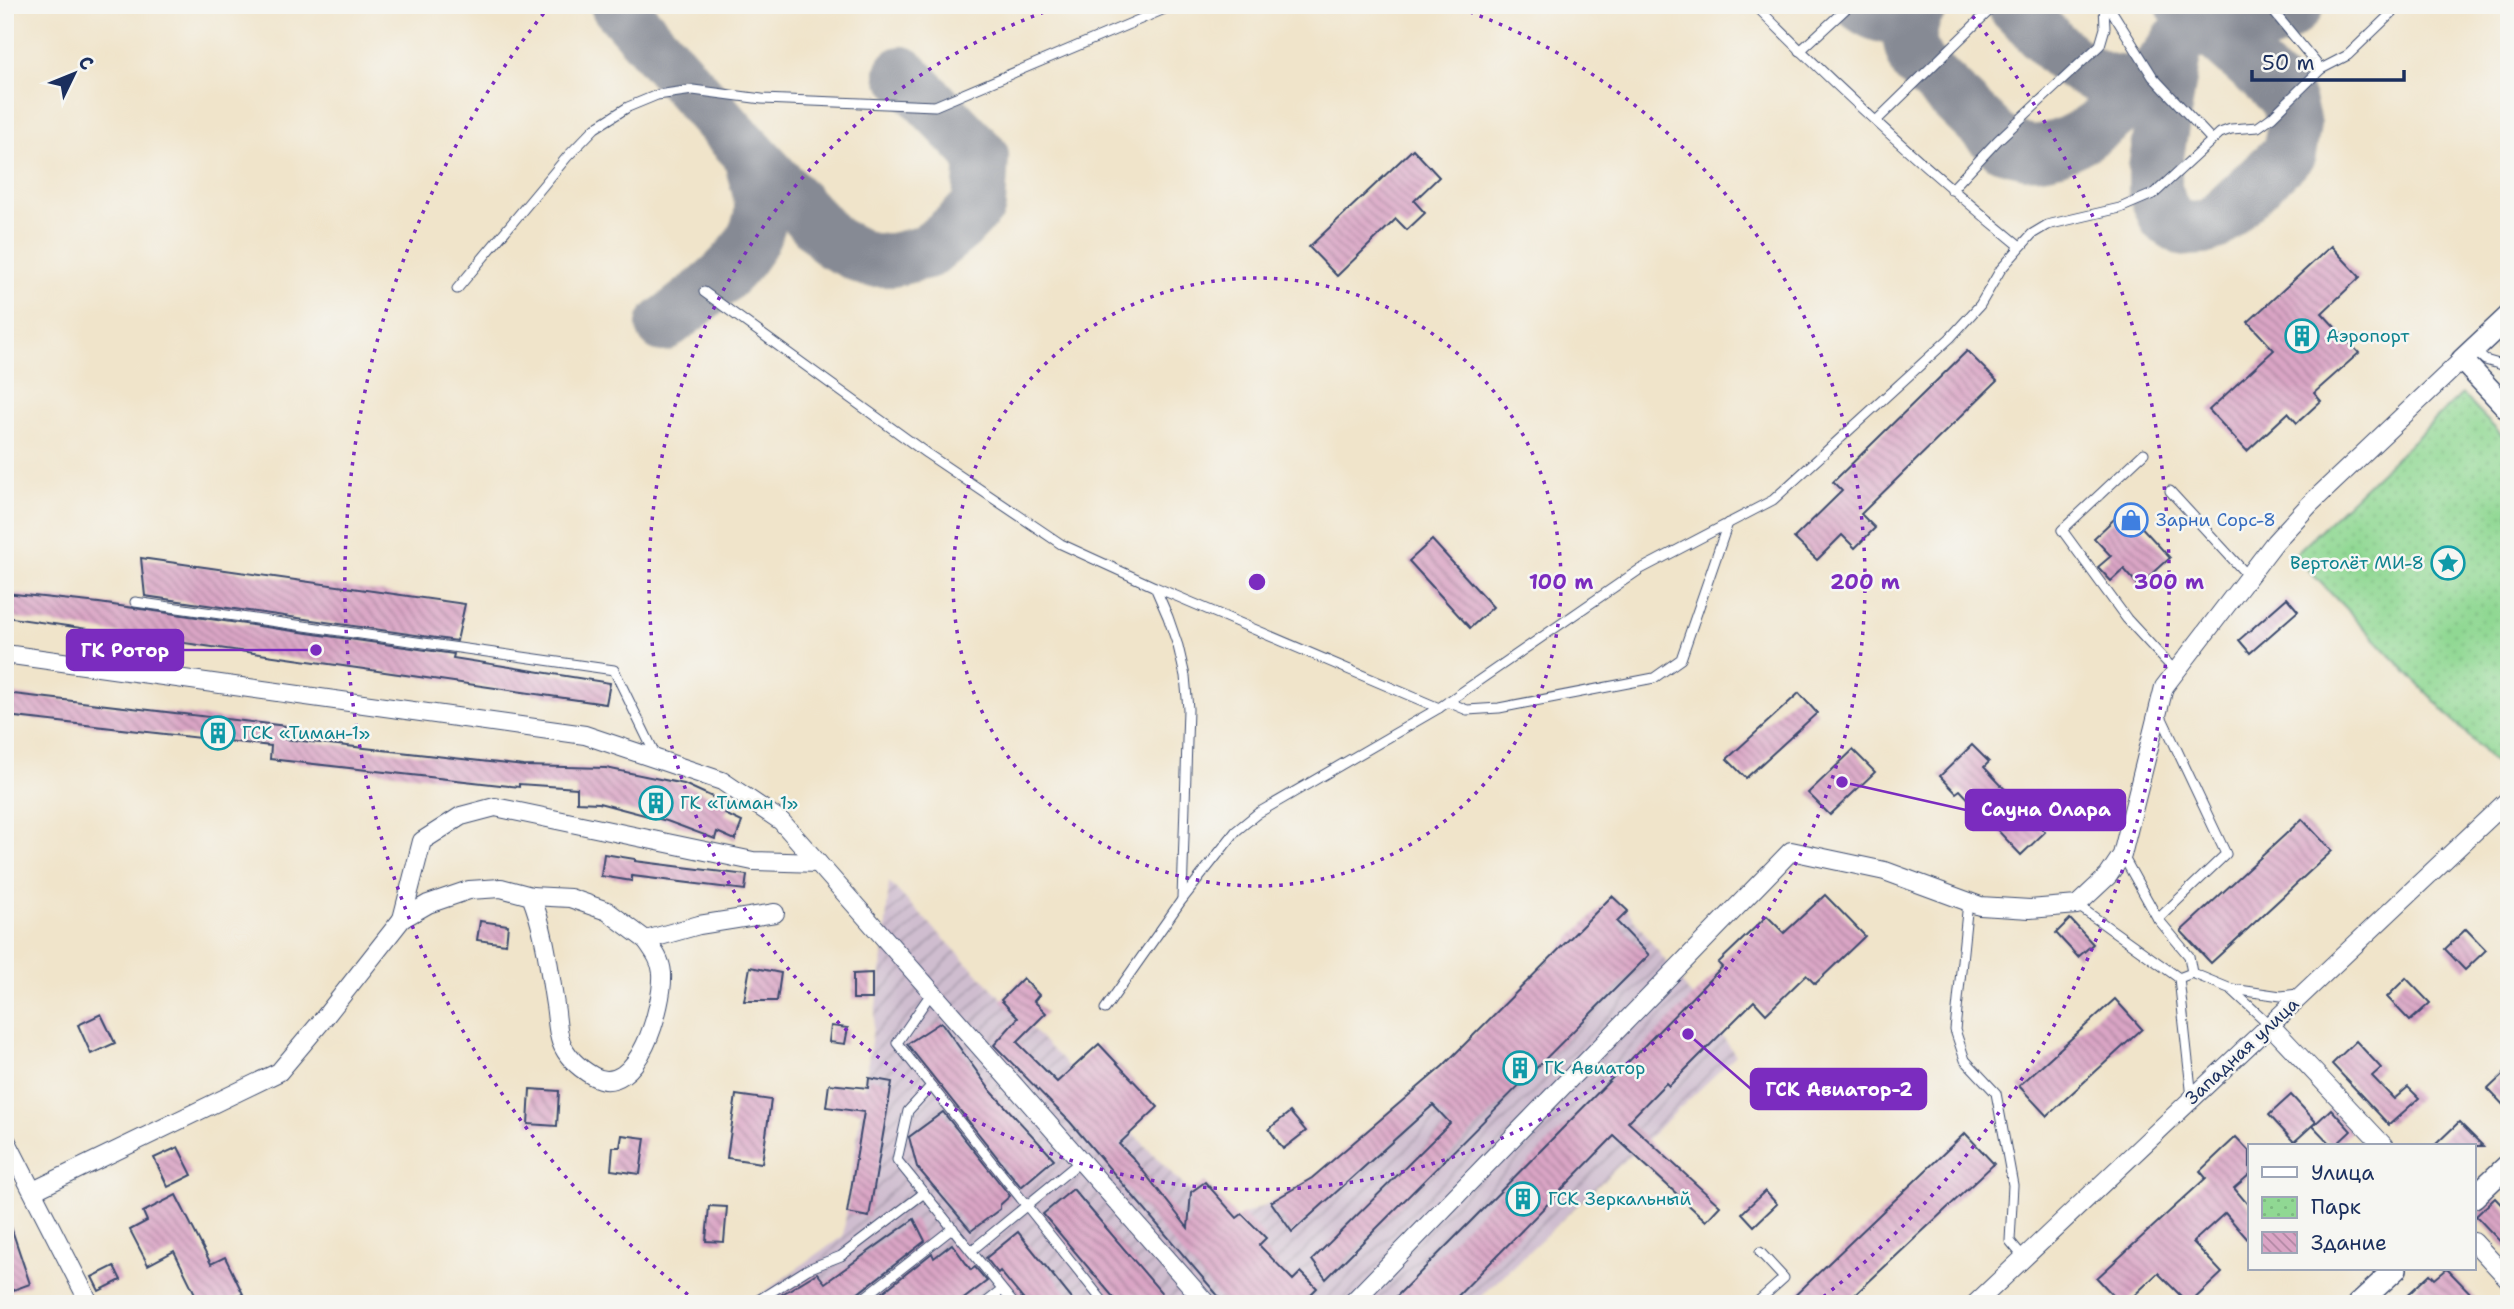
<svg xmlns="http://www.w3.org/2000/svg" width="2514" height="1309" font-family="'Shantell Sans',sans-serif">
  <defs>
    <pattern id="industrial-furrows" width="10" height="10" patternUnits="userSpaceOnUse" patternTransform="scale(1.75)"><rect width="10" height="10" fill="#cfbdcf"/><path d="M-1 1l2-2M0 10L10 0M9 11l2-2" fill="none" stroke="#a79aab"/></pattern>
    <pattern id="park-dots" width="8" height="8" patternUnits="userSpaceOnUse" patternTransform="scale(1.75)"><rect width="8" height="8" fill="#90d893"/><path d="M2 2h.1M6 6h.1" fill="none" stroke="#7cba81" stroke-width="1.8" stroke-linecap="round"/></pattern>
    <pattern id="building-back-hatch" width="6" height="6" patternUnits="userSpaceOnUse" patternTransform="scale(1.75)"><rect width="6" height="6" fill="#daa5c5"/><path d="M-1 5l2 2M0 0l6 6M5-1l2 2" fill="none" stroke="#b087a3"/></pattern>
  </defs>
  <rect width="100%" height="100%" fill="#f6f6f2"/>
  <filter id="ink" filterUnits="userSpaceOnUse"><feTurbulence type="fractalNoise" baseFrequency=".0143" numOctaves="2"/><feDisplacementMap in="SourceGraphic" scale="14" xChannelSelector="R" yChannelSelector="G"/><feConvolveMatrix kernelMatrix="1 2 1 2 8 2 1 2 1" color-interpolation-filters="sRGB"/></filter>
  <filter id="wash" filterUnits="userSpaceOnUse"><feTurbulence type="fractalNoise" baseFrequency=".00686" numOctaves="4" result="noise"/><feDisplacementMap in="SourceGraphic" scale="28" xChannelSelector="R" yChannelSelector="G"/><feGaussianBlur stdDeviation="1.57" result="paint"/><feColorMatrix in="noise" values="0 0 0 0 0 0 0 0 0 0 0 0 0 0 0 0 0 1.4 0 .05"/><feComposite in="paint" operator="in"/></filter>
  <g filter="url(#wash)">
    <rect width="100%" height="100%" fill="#f0e4ca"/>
    <path fill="url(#industrial-furrows)" d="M 889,882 L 1190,1192 L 1205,1182 L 1237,1218 L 1271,1202 L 1312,1178 L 1443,1066 L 1612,896 L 1628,911 L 1736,1055 L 1473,1304 L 747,1304 L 843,1236 L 884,950 Z"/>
    <path fill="#90d893" stroke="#568478" stroke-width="2" d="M 2509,327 L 2509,353 L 2496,348 L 2498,337 Z"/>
    <path fill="url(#park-dots)" stroke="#568478" stroke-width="2" d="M 2462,394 L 2509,443 L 2509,769 L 2504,773 L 2294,555 Z"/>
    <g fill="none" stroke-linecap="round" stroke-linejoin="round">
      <g stroke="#868a94" stroke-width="54">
        <path d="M 617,5 L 732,135 L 834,243 L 868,260 L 892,260 L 927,252 L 960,225 L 979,205 L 982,156 L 902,73"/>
        <path d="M 1861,5 C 1881,20 1902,23 1921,5"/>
        <path d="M 2013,5 C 2054,44 2091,100 2153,77"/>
        <path d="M 1916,11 C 1909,34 1906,39 1917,62 L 2003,145 C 2015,148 2028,153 2040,151 C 2091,145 2145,87 2175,48 L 2177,43"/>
        <path d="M 2207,27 C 2245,28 2268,34 2297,5"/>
        <path d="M 2175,48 L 2155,168 L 2155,193 L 2166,218 L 2184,229 L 2203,228 L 2215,223 L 2289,153 L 2294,124 L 2288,101 L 2279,90 L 2183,5"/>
        <path d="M 663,325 C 698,297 755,261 761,213 C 763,193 752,174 750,154"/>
      </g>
    </g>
    <g id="blocks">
      <g fill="url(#building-back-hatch)">
        <path d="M 1413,149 L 1439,177 L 1414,201 L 1425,213 L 1407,230 L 1396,219 L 1337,276 L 1309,247 Z"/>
        <path d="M 2331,246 L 2360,277 L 2322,313 L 2359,353 L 2314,393 L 2321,401 L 2297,423 L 2288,413 L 2247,451 L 2209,410 L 2274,350 L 2248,322 Z"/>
        <path d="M 1967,351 L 1997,381 L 1861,514 L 1875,528 L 1855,548 L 1842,535 L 1817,560 L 1794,538 L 1842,491 L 1833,482 Z"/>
        <path d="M 2125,509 L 2170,558 L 2139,586 L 2124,569 L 2111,581 L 2098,567 L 2111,556 L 2094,538 Z"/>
        <path d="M 1432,540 L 1493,607 L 1470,628 L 1409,561 Z"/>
        <path d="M 141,558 L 465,604 L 457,641 L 145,596 Z"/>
        <path d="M 5,593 L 99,603 L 454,654 L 453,658 L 610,683 L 606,704 L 5,617 Z"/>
        <path d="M 2287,598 L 2298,611 L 2250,653 L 2239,640 Z"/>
        <path d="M 5,693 L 286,726 L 285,739 L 524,766 L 606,768 L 684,784 L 730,805 L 725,814 L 742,822 L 735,840 L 717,832 L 715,839 L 667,821 L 599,803 L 577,802 L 577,788 L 519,784 L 519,787 L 270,759 L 271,746 L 7,716 Z"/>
        <path d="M 1799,693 L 1817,713 L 1746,778 L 1727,759 Z"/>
        <path d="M 1972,745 L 1989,762 L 1984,767 L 2045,832 L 2021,855 L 1960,790 L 1956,793 L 1940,776 Z"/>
        <path d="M 1853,750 L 1875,772 L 1830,815 L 1808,793 Z"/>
        <path d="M 2302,819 L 2332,851 L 2211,963 L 2181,931 Z"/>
        <path d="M 604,854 L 635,859 L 635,861 L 747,875 L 745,890 L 632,876 L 632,881 L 601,876 Z"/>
        <path d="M 1825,895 L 1865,936 L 1815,984 L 1806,975 L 1766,1014 L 1754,1001 L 1669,1086 L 1666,1083 L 1628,1122 L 1720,1206 L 1706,1221 L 1614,1136 L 1450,1304 L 1389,1304 L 1722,967 L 1718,963 L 1767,916 L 1784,933 Z"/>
        <path d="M 1612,896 L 1628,911 L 1617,922 L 1649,955 L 1326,1279 L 1312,1260 L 1450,1123 L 1433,1105 L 1292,1232 L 1271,1202 L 1312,1178 L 1443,1066 Z"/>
        <path d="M 2070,919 L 2093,944 L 2078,957 L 2056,933 Z"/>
        <path d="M 480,921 L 508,925 L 506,944 L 477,940 Z"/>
        <path d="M 2466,929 L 2486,950 L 2465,970 L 2445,949 Z"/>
        <path d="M 750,967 L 781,973 L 777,1001 L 744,1001 Z"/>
        <path d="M 872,973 L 872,999 L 853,999 L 853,974 Z"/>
        <path d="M 1023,978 L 1039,995 L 1034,1001 L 1046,1013 L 1017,1042 L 1057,1082 L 1099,1044 L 1158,1107 L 1119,1144 L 1132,1157 L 1188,1228 L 1191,1192 L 1205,1182 L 1237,1218 L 1242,1214 L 1266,1238 L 1259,1245 L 1293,1280 L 1301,1272 L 1317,1288 L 1301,1304 L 1225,1304 L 1070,1122 L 994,1045 L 1018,1018 L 1001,1000 Z"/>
        <path d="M 2406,978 L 2430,1003 L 2410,1021 L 2387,997 Z"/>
        <path d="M 2115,999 L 2142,1029 L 2047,1116 L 2019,1086 Z"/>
        <path d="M 101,1014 L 115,1043 L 91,1054 L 78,1025 Z"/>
        <path d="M 941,1022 L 991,1091 L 1054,1159 L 1021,1187 L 907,1044 Z"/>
        <path d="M 831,1026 L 848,1028 L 845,1044 L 829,1042 Z"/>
        <path d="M 2356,1041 L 2381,1068 L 2372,1076 L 2394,1099 L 2408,1087 L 2419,1098 L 2389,1125 L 2332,1064 Z"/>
        <path d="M 2509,1069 L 2509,1111 L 2488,1089 Z"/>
        <path d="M 869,1078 L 892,1082 L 869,1217 L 847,1213 L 864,1112 L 826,1107 L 829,1084 L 868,1088 Z"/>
        <path d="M 530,1089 L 559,1091 L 557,1126 L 528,1124 Z"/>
        <path d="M 736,1095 L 771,1100 L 762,1163 L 727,1158 Z"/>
        <path d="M 2291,1095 L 2316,1122 L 2294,1142 L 2269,1115 Z"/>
        <path d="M 2331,1109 L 2351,1131 L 2335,1146 L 2332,1146 L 2313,1126 Z"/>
        <path d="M 943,1112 L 1010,1196 L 1000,1205 L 1000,1209 L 971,1231 L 917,1167 L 909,1137 Z"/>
        <path d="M 1290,1112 L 1306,1131 L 1283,1149 L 1269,1129 Z"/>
        <path d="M 2459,1122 L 2483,1146 L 2434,1146 Z"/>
        <path d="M 1965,1133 L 1994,1164 L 1845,1304 L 1786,1304 Z"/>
        <path d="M 622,1135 L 645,1138 L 640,1174 L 611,1170 L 613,1147 L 620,1147 Z"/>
        <path d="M 2236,1137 L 2250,1152 L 2250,1174 L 2234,1188 L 2250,1207 L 2250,1242 L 2225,1213 L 2193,1242 L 2222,1273 L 2189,1304 L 2158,1273 L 2125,1304 L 2121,1304 L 2097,1278 L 2206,1178 L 2200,1171 Z"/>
        <path d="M 178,1147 L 192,1175 L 168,1187 L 154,1158 Z"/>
        <path d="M 1073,1189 L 1171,1304 L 1119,1304 L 1043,1214 Z"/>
        <path d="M 1765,1191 L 1777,1204 L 1754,1226 L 1742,1213 Z"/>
        <path d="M 176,1195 L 211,1264 L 225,1257 L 243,1294 L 223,1304 L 200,1304 L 174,1251 L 148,1265 L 130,1230 L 147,1221 L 143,1212 Z"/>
        <path d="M 2495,1198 L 2509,1213 L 2509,1251 L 2476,1216 Z"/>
        <path d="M 709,1206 L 727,1207 L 724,1242 L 706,1241 Z"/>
        <path d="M 5,1218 L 8,1218 L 30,1284 L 5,1293 Z"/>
        <path d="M 914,1219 L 925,1241 L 852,1298 L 849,1304 L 766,1304 L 817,1273 L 825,1283 Z"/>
        <path d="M 1018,1232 L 1076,1304 L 1027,1304 L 1000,1271 L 998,1273 L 986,1258 Z"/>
        <path d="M 952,1244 L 971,1270 L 975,1267 L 987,1281 L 957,1304 L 868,1304 L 932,1253 L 934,1258 Z"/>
        <path d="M 114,1266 L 121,1280 L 99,1291 L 92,1277 Z"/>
        <path d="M 2447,1269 L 2481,1304 L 2398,1304 L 2430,1274 L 2435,1279 Z"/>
      </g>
    </g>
  </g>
  <g filter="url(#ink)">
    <use href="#blocks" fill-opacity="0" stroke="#3b4a6e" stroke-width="2"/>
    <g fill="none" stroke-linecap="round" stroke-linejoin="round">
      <defs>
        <g id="service">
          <path d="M 1755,5 C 1839,90 1928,171 2020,246"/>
          <path d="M 2108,5 L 2153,77 L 2211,139"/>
          <path d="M 2268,5 L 2321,69"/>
          <path d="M 1800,51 L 1850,5"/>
          <path d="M 1876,121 L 1995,5"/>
          <path d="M 1951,190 L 1998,140 L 2100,45 L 2105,28 L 2104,5"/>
          <path d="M 457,289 L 567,157 L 595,128 L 628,107 L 657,95 L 693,90 L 762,99 L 935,106 L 1174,5"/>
          <path d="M 704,292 L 926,453 L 1061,544 L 1155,587 L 1439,708"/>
          <path d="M 2474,350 L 2485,360 L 2509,367"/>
          <path d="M 2144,453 L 2062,530 L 2127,619 L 2176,672"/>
          <path d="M 2170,491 L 2249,577"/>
          <path d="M 1155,587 L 1168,617 L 1178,646 L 1185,676 L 1188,709 L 1182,899"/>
          <path d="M 135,602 L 614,670 L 657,758"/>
          <path d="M 1448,702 L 1467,710 L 1499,708 L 1654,678 L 1681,659 L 1728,523"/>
          <path d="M 2123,856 L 2158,919 L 2189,956 L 2192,973 L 2231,989 L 2270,1025"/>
          <path d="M 1968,902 L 1955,1030 L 1965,1060 L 1996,1093 L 2013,1185 L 2010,1241 L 2024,1258"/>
          <path d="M 2077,905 L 2179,978 L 2192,973"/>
          <path d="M 2158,919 L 2226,854 L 2160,714"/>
          <path d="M 2179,978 L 2192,1098"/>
          <path d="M 2232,989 L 2281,996 L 2298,994"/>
          <path d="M 932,992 L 897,1043 L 1105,1304"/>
          <path d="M 1105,1009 L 1181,901 L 1236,831 L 1258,813 L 1439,708 L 1639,570 L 1773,500 L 1950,338 L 1980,305 L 2001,269 L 2032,234 L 2047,225 L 2120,208 L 2155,193 L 2220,133 L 2231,129 L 2258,127 L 2272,117 L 2321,69 L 2348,55 L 2400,5"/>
          <path d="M 931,1086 L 908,1111 L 897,1160 L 971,1251"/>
          <path d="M 752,1304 L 808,1269 L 841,1256 L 924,1193"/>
          <path d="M 856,1304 L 953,1228"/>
          <path d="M 984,1304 L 1002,1290"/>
          <path d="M 1014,1304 L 971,1251 L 1081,1161"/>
          <path d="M 1755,1304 L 1784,1278 L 1760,1252"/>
        </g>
        <g id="minor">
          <path d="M 5,654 L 585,735 L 722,781 L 781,821 L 1207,1304"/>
          <path d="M 531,896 L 570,898 L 607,911 L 646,940"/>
          <path d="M 402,919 L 422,841 L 461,816 L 495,807 L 753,861 L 818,863"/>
          <path d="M 2270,1025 L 2384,1146"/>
          <path d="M 5,1138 L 90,1304"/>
          <path d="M 33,1191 L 279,1072 L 321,1022 L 402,919 L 428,904 L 469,890 L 501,888 L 531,896 C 545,931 549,968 555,1005 C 557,1017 557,1031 561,1042 C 567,1058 579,1068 593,1076 C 638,1101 664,1003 662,973 C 661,960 653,950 646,940 L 699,925 L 775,913"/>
          <path d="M 2474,1242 L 2509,1280"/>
          <path d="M 1351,1304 L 1791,851 L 1885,871 L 1980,906 L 2030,909 L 2077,905 L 2108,876 L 2122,855 L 2164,687 L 2275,542 L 2310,504 L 2462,360"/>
          <path d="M 1975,1304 L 2509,799"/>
        </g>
        <g id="tertiary">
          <path d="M 2509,316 L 2462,360 L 2509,410"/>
          <path d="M 2474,1197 L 2509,1164"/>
          <path d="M 2358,1304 L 2396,1269"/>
        </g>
      </defs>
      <use href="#service" stroke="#3b4a6e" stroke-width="11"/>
      <use href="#minor" stroke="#3b4a6e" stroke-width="20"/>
      <use href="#tertiary" stroke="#3b4a6e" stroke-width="24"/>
      <use href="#service" stroke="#fff" stroke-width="9"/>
      <use href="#minor" stroke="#fff" stroke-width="18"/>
      <use href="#tertiary" stroke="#fff" stroke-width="21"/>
    </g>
  </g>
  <g fill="none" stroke="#7b2cbf" stroke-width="3.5" stroke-dasharray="3.5 7">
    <circle cx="1257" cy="582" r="304"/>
    <path d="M1450 5A608 608 0 1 1 1064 5"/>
    <path d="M696 1301A912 912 0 0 1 548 8M1966 8A912 912 0 0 1 1818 1301"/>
  </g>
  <defs>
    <symbol id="building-ring" viewBox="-11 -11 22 22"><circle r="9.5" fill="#f6f6f2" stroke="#0f9aa8" stroke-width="1.5"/><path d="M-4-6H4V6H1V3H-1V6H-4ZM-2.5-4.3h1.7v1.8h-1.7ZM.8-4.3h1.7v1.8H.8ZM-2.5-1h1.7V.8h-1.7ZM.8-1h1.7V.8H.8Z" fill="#0f9aa8"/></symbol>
    <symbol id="shop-ring" viewBox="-11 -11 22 22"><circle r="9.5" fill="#f6f6f2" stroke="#3f7fe0" stroke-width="1.5"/><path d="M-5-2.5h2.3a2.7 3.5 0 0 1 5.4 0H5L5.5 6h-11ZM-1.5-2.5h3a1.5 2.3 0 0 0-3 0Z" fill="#3f7fe0"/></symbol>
    <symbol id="sight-ring" viewBox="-11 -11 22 22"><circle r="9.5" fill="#f6f6f2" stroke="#0f9aa8" stroke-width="1.5"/><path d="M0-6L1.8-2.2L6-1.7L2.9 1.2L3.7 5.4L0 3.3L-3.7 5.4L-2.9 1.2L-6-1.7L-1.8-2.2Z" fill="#0f9aa8"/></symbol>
  </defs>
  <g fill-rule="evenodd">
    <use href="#building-ring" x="2283" y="317" width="38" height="38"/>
    <use href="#shop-ring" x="2112" y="501" width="38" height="38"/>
    <use href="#sight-ring" x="2429" y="544" width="38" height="38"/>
    <use href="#building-ring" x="199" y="714" width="38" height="38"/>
    <use href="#building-ring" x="637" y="784" width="38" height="38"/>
    <use href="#building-ring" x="1501" y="1049" width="38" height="38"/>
    <use href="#building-ring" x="1504" y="1180" width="38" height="38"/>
  </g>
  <g text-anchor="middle" stroke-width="5" stroke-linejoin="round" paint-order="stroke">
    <g font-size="18" fill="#0d838f" stroke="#f6f6f2" text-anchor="start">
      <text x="2326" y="342">Аэропорт</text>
      <text x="2424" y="569" text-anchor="end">Вертолёт МИ-8</text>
      <text x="242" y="739">ГСК «Тиман-1»</text>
      <text x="680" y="809">ГК «Тиман 1»</text>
      <text x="1544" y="1074">ГК Авиатор</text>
      <text x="1548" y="1205">ГСК Зеркальный</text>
    </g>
    <g font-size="18" fill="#366cbe" stroke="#f6f6f2" text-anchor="start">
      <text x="2156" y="526">Зарни Сорс-8</text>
    </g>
    <g font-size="18" fill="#1b2f5e" stroke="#f6f6f2">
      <text transform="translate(2242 1051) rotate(-43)" y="6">Западная улица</text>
    </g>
  </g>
  <circle cx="1257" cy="582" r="10" fill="#7b2cbf" stroke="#f6f6f2" stroke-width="3.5"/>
  <g font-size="21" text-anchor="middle" font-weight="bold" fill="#7b2cbf" stroke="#f6f6f2" stroke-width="5" stroke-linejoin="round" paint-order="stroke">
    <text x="1561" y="589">100 m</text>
    <text x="1865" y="589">200 m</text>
    <text x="2169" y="589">300 m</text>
  </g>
  <path fill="none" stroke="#7b2cbf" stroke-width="2.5" d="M316 650L183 650M1842 782L1966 810M1688 1034L1751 1089"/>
  <g fill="#7b2cbf" stroke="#f6f6f2" stroke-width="2.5">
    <circle cx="316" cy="650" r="7"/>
    <circle cx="1842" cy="782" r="7"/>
    <circle cx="1688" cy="1034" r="7"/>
  </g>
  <g fill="#7b2cbf" stroke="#7b2cbf" stroke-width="2.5">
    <rect x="67" y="630" width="116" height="40" rx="7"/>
    <rect x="1966" y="790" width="159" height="40" rx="7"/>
    <rect x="1751" y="1069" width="175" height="40" rx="7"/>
  </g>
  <g font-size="19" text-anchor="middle" font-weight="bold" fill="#fff">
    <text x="125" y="657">ГК Ротор</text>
    <text x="2046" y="816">Сауна Олара</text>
    <text x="1839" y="1096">ГСК Авиатор-2</text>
  </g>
  <rect width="2514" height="1309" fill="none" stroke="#f6f6f2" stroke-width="28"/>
  <rect x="2248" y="1144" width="228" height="126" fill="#f6f6f2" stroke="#9ea6b7" stroke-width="2"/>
  <rect x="2262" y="1167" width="35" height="10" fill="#ffffff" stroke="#9ea6b7" stroke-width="2"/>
  <text x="2311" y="1180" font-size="21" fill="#1b2f5e">Улица</text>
  <rect x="2262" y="1197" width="35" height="21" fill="url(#park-dots)" stroke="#9ea6b7" stroke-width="2"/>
  <text x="2311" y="1214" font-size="21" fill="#1b2f5e">Парк</text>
  <rect x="2262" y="1232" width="35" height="21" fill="url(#building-back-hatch)" stroke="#9ea6b7" stroke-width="2"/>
  <text x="2311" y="1250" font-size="21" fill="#1b2f5e">Здание</text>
  <g transform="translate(74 74) rotate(47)" stroke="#f6f6f2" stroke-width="5" paint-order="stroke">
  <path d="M0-5L12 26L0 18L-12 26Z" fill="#1b2f5e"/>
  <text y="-10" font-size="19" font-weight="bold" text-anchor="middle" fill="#1b2f5e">С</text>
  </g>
  <path d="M2252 70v10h152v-10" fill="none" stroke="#1b2f5e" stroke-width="3.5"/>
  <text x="2262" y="70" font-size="21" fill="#1b2f5e" stroke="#f6f6f2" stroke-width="5" paint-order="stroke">50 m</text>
</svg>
